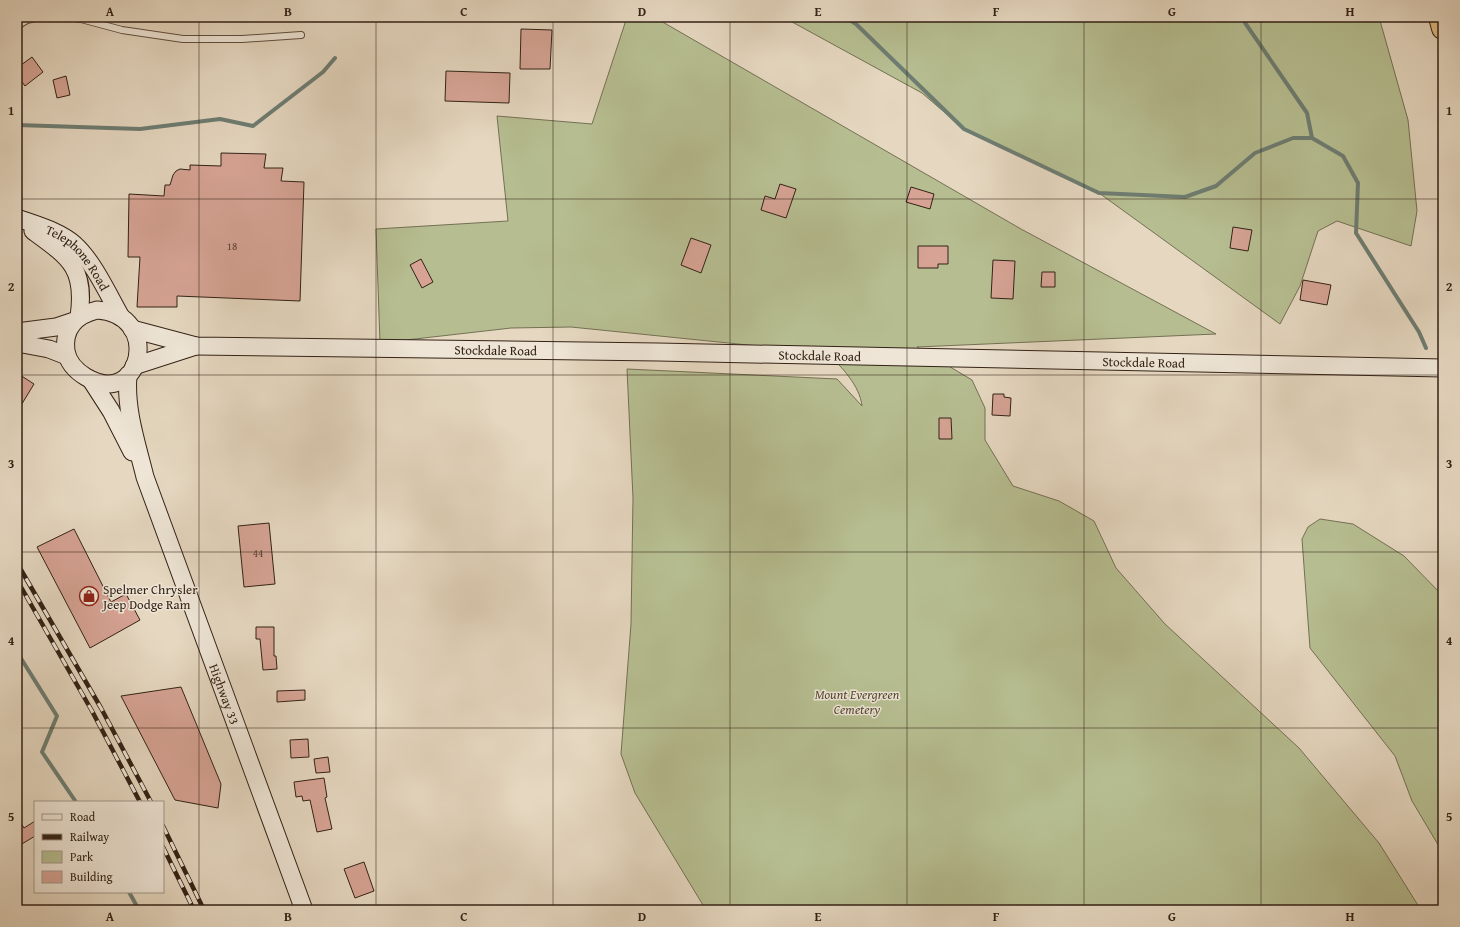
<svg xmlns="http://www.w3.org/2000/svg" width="1460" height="927" font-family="'Gentium Book Plus',serif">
  <rect width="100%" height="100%" fill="#e5d7c0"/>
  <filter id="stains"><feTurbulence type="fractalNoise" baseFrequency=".005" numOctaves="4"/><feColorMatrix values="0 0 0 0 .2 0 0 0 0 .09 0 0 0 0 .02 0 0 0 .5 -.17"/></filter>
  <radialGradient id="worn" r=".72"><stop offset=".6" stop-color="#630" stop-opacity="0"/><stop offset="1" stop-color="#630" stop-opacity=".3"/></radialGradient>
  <g fill="#b6be91" stroke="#747054">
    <path d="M 627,17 L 654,17 L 1021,229 L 1216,334 L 917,347 L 972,380 L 985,408 L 985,440 L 1013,486 L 1059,501 L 1094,521 L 1116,568 L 1165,624 L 1299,748 L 1379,843 L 1421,910 L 706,910 L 635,793 L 621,754 L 631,624 L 633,498 L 627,369 L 837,379 L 862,406 C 860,386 841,366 827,353 L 571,327 L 511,328 L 380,343 L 376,229 L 508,221 L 497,116 L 592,124 Z"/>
    <path d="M 783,17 L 1379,17 L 1408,120 L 1417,211 L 1411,246 L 1337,221 L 1318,231 L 1300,286 L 1280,324 L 1099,193 L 964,129 L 922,93 Z"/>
    <path d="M 1320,519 L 1353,524 L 1404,556 L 1443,596 L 1443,853 L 1412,801 L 1395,756 L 1310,648 L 1302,539 L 1308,527 Z"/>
  </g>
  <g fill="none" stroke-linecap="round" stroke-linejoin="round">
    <g stroke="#6e7d72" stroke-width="4">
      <path d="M 845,17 L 856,24 L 964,129 L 1099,193 L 1185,197 L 1216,186 L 1255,153 L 1293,138 L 1312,138 L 1343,156 L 1358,183 L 1356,233 L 1419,332 L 1426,348"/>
      <path d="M 1241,17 L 1307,113 L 1312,138"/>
      <path d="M 17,125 L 140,129 L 220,119 L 253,126 L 323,72 L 335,58"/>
      <path d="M 1440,382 L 1443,393"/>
      <path d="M 17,652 L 57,716 L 42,752 L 76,802"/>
      <path d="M 129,892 L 139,910"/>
    </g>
  </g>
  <g fill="#d6a394" stroke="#332216">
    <path d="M 521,29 L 552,30 L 550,69 L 520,69 Z"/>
    <path d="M 32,57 L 43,72 L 25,86 L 17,75 L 17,68 Z"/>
    <path d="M 446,71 L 510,73 L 509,103 L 445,101 Z"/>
    <path d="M 66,76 L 70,95 L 57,98 L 53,80 Z"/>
    <path d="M 221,153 L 266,154 L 264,168 L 283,168 L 281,181 L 304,182 L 300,301 L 177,296 L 177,307 L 137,307 L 140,257 L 128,257 L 129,194 L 164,196 L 165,185 L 170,185 L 173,175 L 176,171 L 180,169 L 190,170 L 190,165 L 221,166 Z"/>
    <path d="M 780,184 L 796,189 L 786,218 L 761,210 L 765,196 L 775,199 Z"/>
    <path d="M 911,187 L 934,194 L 930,209 L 906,202 Z"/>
    <path d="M 1233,227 L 1252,230 L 1248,251 L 1230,248 Z"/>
    <path d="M 691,238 L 711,245 L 701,273 L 681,265 Z"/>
    <path d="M 918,246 L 948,246 L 948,264 L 938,264 L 938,268 L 918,268 Z"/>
    <path d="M 421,259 L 433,282 L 422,288 L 410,265 Z"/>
    <path d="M 993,260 L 1015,261 L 1013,299 L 991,298 Z"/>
    <path d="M 1042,272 L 1055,272 L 1055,287 L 1041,287 Z"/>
    <path d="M 1303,280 L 1331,285 L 1327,305 L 1300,300 Z"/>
    <path d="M 17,373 L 34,384 L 17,412 Z"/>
    <path d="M 993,394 L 1004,394 L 1004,397 L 1011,398 L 1010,416 L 992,415 Z"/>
    <path d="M 939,418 L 951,418 L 952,439 L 939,439 Z"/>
    <path d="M 269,523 L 275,584 L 244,587 L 238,526 Z"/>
    <path d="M 74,529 L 111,602 L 126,594 L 140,620 L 90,648 L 37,547 Z"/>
    <path d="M 256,627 L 274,627 L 274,656 L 276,656 L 277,669 L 263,670 L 260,639 L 256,639 Z"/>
    <path d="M 181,687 L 221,784 L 218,808 L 175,800 L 121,696 Z"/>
    <path d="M 305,690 L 305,700 L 277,702 L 277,691 Z"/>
    <path d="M 308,739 L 309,757 L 291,758 L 290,740 Z"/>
    <path d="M 328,757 L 330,772 L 316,773 L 314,759 Z"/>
    <path d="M 324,778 L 327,797 L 325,798 L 332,829 L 317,832 L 310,800 L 303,801 L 302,796 L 296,797 L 294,782 Z"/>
    <path d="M 17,817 L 24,828 L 35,821 L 35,836 L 17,847 Z"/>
    <path d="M 364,862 L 374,891 L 355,898 L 344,869 Z"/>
  </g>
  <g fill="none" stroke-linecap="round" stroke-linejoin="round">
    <defs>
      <g id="lane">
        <path d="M 69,17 L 81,19 L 122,30 L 183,39 L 242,39 L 301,35"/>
        <path d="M 17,26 L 27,20 L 39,17"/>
      </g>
      <g id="secondary">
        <path id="s1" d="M 17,218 C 36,225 60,231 75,245 C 93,261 109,296 121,317"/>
        <path d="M 33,231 C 70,258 86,268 79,317"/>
        <path d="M 97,310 C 163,314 142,410 86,377 C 76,371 68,363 66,351 C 63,329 76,315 97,310 Z"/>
        <path id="s2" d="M 132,329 L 196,346 L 658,352 L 1443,368"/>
        <path d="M 17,332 L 56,327 L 74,321"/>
        <path d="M 17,343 L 49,349 L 67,356"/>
        <path d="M 134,366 L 196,346"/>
        <path id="s3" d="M 128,375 C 125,410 137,444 145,477 L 304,910"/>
        <path d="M 91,380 L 111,411 L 132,452"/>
      </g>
      <path id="highway" d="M 1440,17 L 1443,28"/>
    </defs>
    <use href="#lane" stroke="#604f40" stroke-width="8"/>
    <use href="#secondary" stroke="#332216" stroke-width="19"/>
    <use href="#highway" stroke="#332216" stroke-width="24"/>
    <use href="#lane" stroke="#eee5d6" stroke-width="6"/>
    <use href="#secondary" stroke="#eee5d6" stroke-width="17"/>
    <use href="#highway" stroke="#e2bc80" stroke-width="22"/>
    <defs>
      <g id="rail">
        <path d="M 17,563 L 101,708 L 151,802"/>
        <path d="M 17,580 L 92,711 L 140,802"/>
        <path d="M 163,826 L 204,910"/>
        <path d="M 163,847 L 194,910"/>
      </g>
    </defs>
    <use href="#rail" stroke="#332216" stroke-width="4.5"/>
    <use href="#rail" stroke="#eee5d6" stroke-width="3" stroke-dasharray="9" stroke-linecap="butt"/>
  </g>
  <path fill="none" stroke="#332216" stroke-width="1" stroke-opacity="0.55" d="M 199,17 L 199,910M 376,17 L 376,910M 553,17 L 553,910M 730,17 L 730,910M 907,17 L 907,910M 1084,17 L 1084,910M 1261,17 L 1261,910M 17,199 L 1443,199M 17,375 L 1443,375M 17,552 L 1443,552M 17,728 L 1443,728"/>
  <defs>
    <symbol id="shop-ring" viewBox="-11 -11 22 22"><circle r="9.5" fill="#eee5d6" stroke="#8f2418" stroke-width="1.5"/><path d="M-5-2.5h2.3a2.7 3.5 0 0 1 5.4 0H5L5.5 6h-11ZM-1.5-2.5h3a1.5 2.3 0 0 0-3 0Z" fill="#8f2418"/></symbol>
  </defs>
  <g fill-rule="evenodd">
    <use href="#shop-ring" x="78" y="585" width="22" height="22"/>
  </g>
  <g text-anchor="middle" stroke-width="3" stroke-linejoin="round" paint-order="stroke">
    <g font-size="11" fill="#5c4236">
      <text x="232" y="250">18</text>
      <text x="258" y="557">44</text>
    </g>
    <g font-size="13" fill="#332216" stroke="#eee5d6">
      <text dy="5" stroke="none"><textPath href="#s1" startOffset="75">Telephone Road</textPath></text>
      <text dy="5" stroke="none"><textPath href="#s2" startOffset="366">Stockdale Road</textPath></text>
      <text dy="5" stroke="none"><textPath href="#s2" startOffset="690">Stockdale Road</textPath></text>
      <text dy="5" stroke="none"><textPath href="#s2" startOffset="1014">Stockdale Road</textPath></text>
      <text dy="5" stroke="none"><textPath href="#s3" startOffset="335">Highway 33</textPath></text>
    </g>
    <g font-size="13" fill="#332216" stroke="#eee5d6" text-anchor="start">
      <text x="103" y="594">Spelmer Chrysler<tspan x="103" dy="15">Jeep Dodge Ram</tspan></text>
    </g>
    <g font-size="13" font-style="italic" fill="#544935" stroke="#eee5d6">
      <text x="857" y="699">Mount Evergreen<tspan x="857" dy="15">Cemetery</tspan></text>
    </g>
  </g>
  <rect width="1460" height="927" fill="none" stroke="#e5d7c0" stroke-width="44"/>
  <rect x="34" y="801" width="130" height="92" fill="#eee5d6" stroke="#a39789"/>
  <rect x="42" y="814" width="20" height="6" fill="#eee5d6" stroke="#a39789"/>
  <text x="70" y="821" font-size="12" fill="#332216">Road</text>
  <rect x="42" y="834" width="20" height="6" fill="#332216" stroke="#a39789"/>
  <text x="70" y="841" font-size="12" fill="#332216">Railway</text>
  <rect x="42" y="851" width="20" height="12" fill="#b6be91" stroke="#a39789"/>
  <text x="70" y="861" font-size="12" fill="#332216">Park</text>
  <rect x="42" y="871" width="20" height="12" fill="#d6a394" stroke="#a39789"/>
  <text x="70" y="881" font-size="12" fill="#332216">Building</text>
  <rect x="22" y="22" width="1416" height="883" fill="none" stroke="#332216" stroke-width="1.5"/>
  <g font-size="13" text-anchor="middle" font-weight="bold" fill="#332216">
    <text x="110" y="16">A</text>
    <text x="288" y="16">B</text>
    <text x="464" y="16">C</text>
    <text x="642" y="16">D</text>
    <text x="818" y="16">E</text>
    <text x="996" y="16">F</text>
    <text x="1172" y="16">G</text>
    <text x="1350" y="16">H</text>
    <text x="11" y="115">1</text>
    <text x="1449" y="115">1</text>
    <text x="11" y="291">2</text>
    <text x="1449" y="291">2</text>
    <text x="11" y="468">3</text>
    <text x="1449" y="468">3</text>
    <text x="11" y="645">4</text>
    <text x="1449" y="645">4</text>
    <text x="11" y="821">5</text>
    <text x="1449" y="821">5</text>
    <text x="110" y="921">A</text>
    <text x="288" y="921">B</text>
    <text x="464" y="921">C</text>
    <text x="642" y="921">D</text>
    <text x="818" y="921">E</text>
    <text x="996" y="921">F</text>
    <text x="1172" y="921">G</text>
    <text x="1350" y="921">H</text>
  </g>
  <rect width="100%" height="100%" filter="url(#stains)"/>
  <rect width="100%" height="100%" fill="url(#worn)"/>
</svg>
